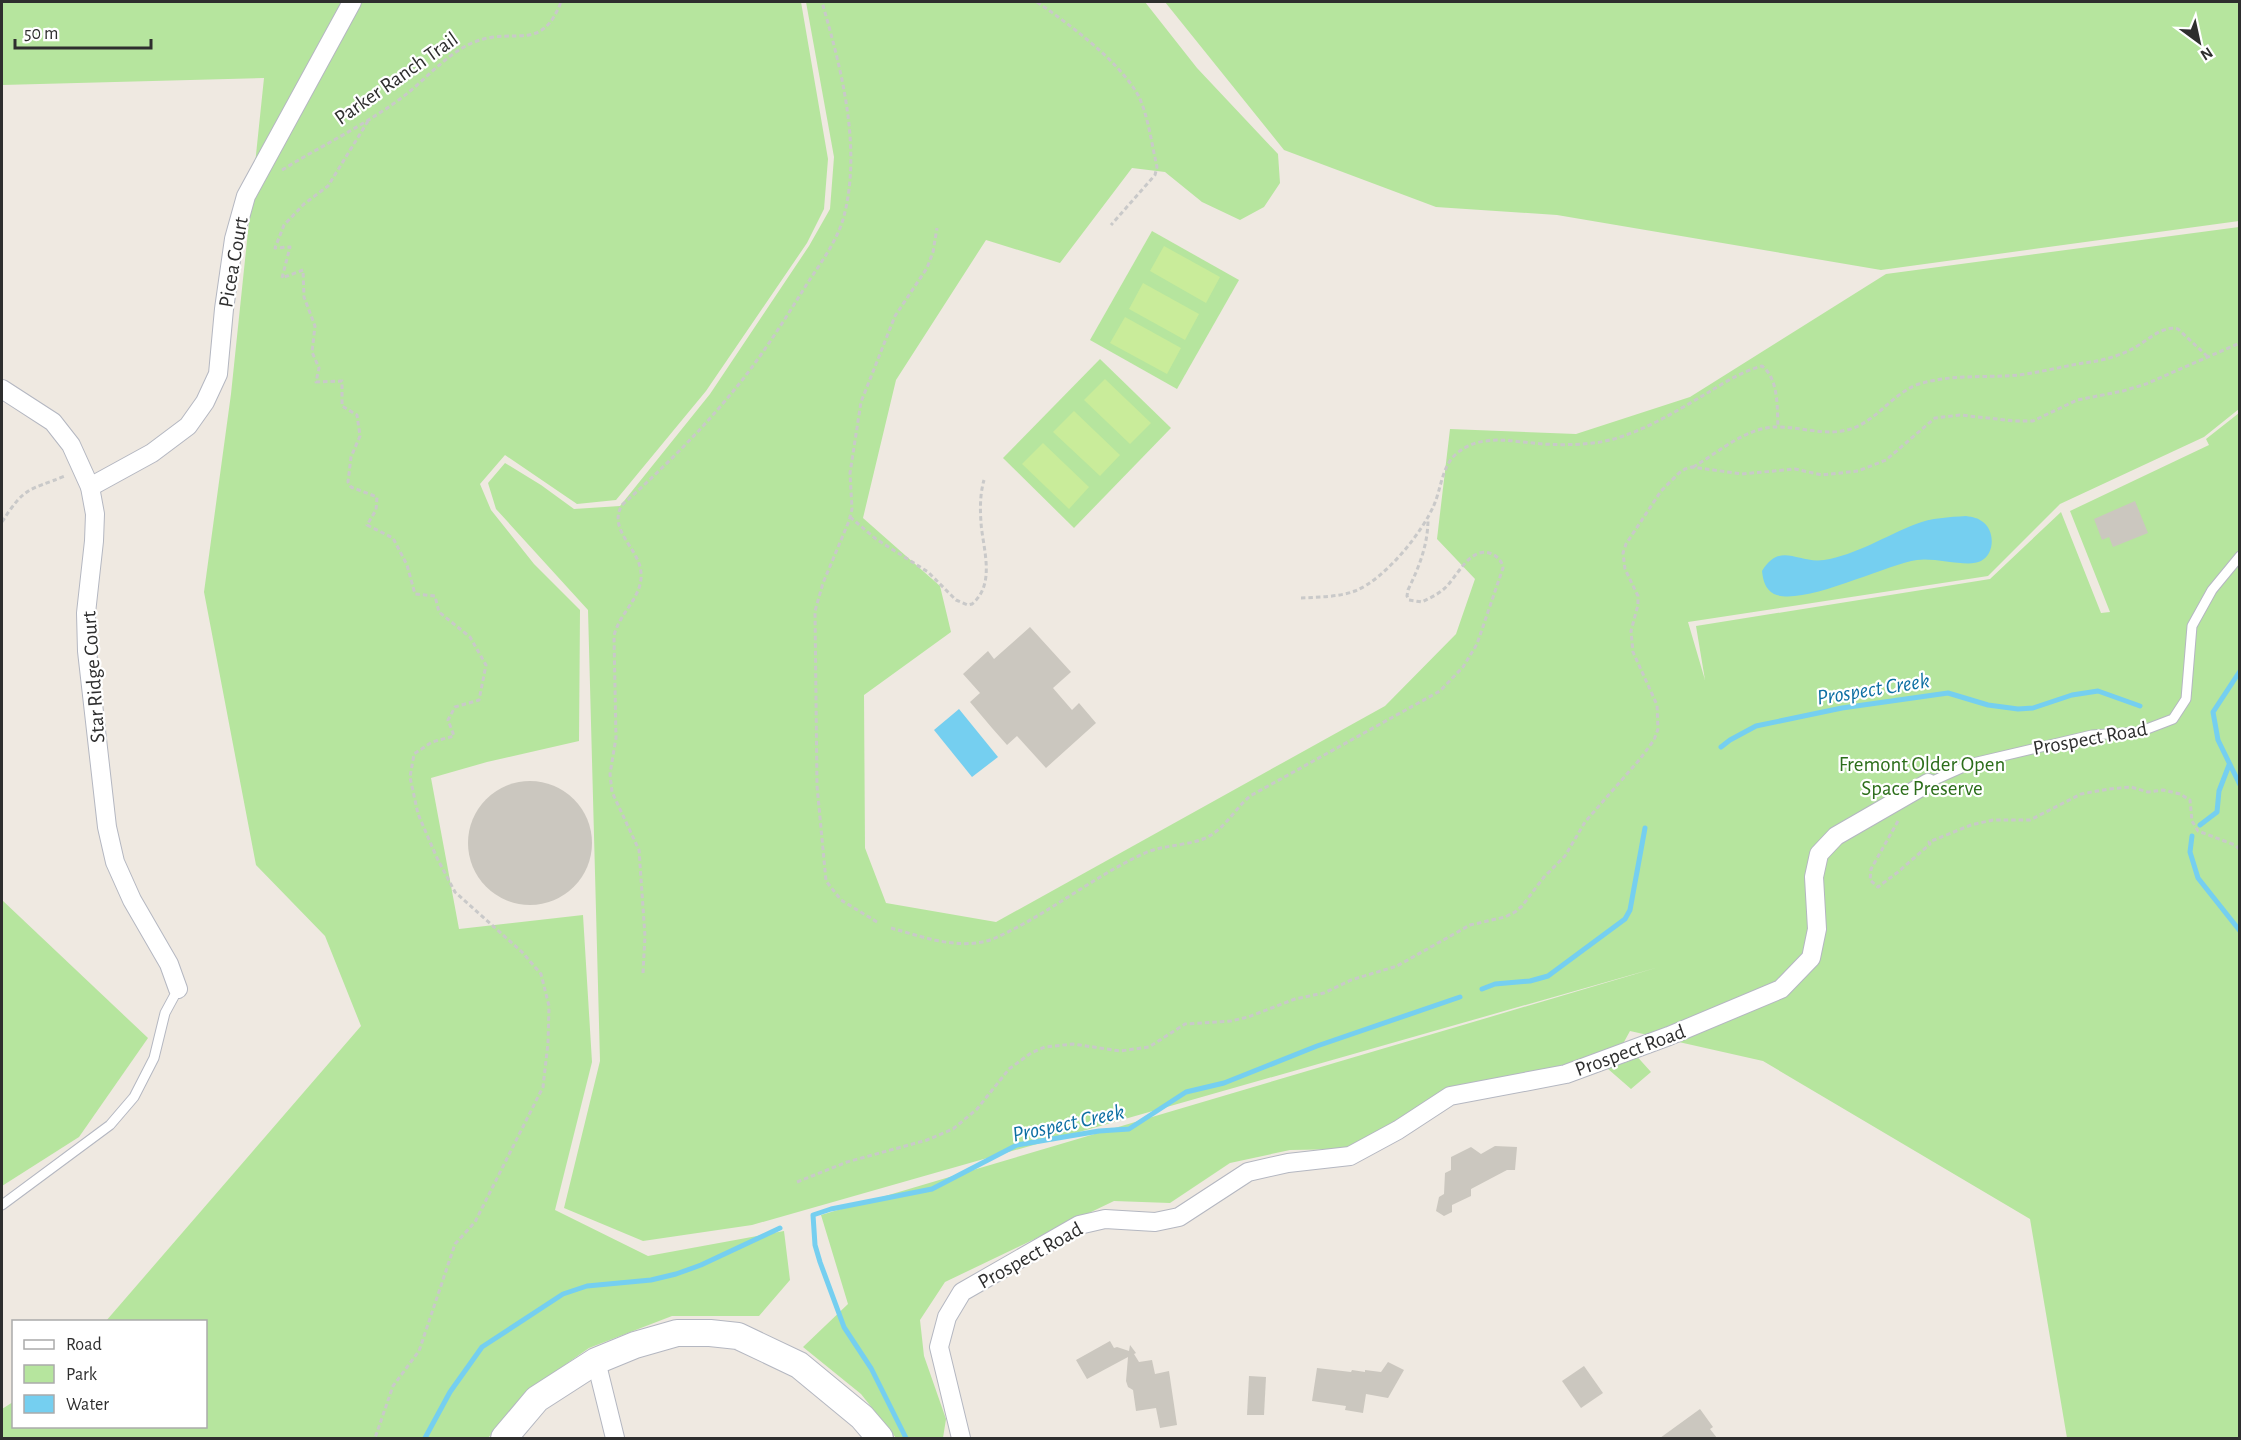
<svg xmlns="http://www.w3.org/2000/svg" width="2241" height="1440" font-family="'Alegreya Sans',sans-serif">
  <rect width="100%" height="100%" fill="#efe9e1"/>
  <g fill="#b6e59e">
    <path d="M 2,2 L 801,2 L 828,159 L 824,209 L 807,243 L 706,391 L 616,500 L 577,504 L 505,455 L 480,484 L 491,510 L 534,564 L 580,610 L 579,741 L 487,762 L 431,778 L 459,929 L 583,915 L 592,1062 L 555,1210 L 648,1256 L 784,1231 L 790,1280 L 759,1316 L 672,1316 L 589,1348 L 526,1392 L 488,1438 L 2,1438 L 2,1409 L 13,1402 L 14,1426 L 206,1426 L 206,1322 L 106,1321 L 361,1026 L 325,936 L 256,865 L 204,592 L 231,394 L 264,78 L 2,85 Z"/>
    <path d="M 806,2 L 1145,2 L 1197,68 L 1278,154 L 1280,183 L 1264,207 L 1240,220 L 1202,202 L 1165,172 L 1132,168 L 1060,263 L 986,240 L 896,380 L 863,518 L 940,586 L 951,632 L 864,695 L 865,848 L 886,903 L 996,922 L 1385,706 L 1456,634 L 1475,579 L 1437,539 L 1450,429 L 1576,434 L 1690,397 L 1886,274 L 2239,227 L 2239,409 L 2204,437 L 2060,504 L 1988,576 L 1688,622 L 1705,680 L 1696,626 L 1990,579 L 2061,512 L 2101,613 L 2110,612 L 2070,511 L 2209,445 L 2206,439 L 2239,413 L 2239,1438 L 2067,1438 L 2030,1219 L 1763,1061 L 1630,1031 L 1624,1042 L 1651,1072 L 1631,1089 L 1600,1062 L 1450,1090 L 1346,1149 L 1290,1150 L 1230,1163 L 1170,1203 L 1114,1201 L 945,1282 L 920,1320 L 924,1356 L 946,1419 L 943,1438 L 896,1438 L 861,1394 L 803,1347 L 848,1304 L 821,1215 L 1659,967 L 752,1225 L 643,1241 L 564,1208 L 600,1061 L 588,610 L 496,509 L 488,483 L 505,463 L 541,485 L 574,509 L 620,506 L 710,394 L 809,246 L 830,209 L 834,157 Z"/>
    <path d="M 1165,2 L 2239,2 L 2239,221 L 1881,270 L 1557,215 L 1436,207 L 1284,150 Z"/>
    <path d="M 1152,231 L 1239,280 L 1177,389 L 1090,340 Z"/>
    <path d="M 1100,359 L 1171,428 L 1074,528 L 1003,458 Z"/>
    <path d="M 2,900 L 148,1038 L 79,1137 L 2,1186 Z"/>
  </g>
  <g fill="#c9ec9a">
    <path d="M 1164,246 L 1220,277 L 1206,303 L 1150,271 Z"/>
    <path d="M 1143,283 L 1199,314 L 1185,340 L 1129,309 Z"/>
    <path d="M 1125,317 L 1181,348 L 1167,374 L 1110,343 Z"/>
    <path d="M 1105,379 L 1151,423 L 1130,444 L 1084,400 Z"/>
    <path d="M 1074,411 L 1120,455 L 1100,476 L 1053,432 Z"/>
    <path d="M 1043,443 L 1089,487 L 1069,509 L 1022,464 Z"/>
  </g>
  <g fill="#75cff0">
    <path d="M 1966,516 C 1973,517 1978,518 1983,522 C 1995,531 1995,554 1981,561 C 1968,568 1935,557 1917,560 C 1884,565 1802,607 1774,594 C 1765,589 1763,580 1762,571 C 1780,541 1798,564 1824,560 C 1856,555 1885,536 1916,524 C 1931,518 1949,517 1966,516 Z"/>
    <path d="M 959,709 L 998,757 L 972,777 L 934,730 Z"/>
  </g>
  <g fill="none" stroke-linecap="round" stroke-linejoin="round">
    <g stroke="#75cff0" stroke-width="5">
      <path d="M 2240,671 L 2213,712 L 2218,740 L 2240,785"/>
      <path d="M 1721,747 L 1730,740 L 1756,726 L 1842,708 L 1948,693 L 1988,705 L 2018,709 L 2033,708 L 2072,695 L 2098,691 L 2140,706"/>
      <path d="M 2200,825 L 2217,812 L 2219,791 L 2229,765"/>
      <path d="M 2192,836 L 2190,852 L 2198,878 L 2240,931"/>
      <path d="M 1482,989 L 1495,984 L 1530,981 L 1548,976 L 1625,919 L 1630,910 L 1645,828"/>
      <path d="M 425,1438 L 450,1392 L 482,1347 L 563,1294 L 587,1286 L 651,1280 L 676,1274 L 701,1265 L 780,1228"/>
      <path d="M 906,1438 L 871,1368 L 844,1327 L 820,1262 L 815,1245 L 813,1215 L 831,1209 L 932,1189 L 1017,1145 L 1099,1131 L 1129,1129 L 1186,1092 L 1224,1083 L 1317,1046 L 1460,997"/>
    </g>
  </g>
  <g fill="#cbc7bf">
    <path d="M 2135,501 L 2148,533 L 2113,547 L 2109,537 L 2102,540 L 2094,519 Z"/>
    <path d="M 1030,627 L 1071,672 L 1053,688 L 1072,710 L 1079,703 L 1096,723 L 1046,768 L 1017,736 L 1007,745 L 992,728 L 970,702 L 980,693 L 963,674 L 988,651 L 994,659 Z"/>
    <circle cx="530" cy="843" r="62"/>
    <path d="M 1495,1146 L 1517,1147 L 1515,1170 L 1507,1170 L 1471,1189 L 1471,1196 L 1452,1205 L 1452,1212 L 1444,1216 L 1436,1211 L 1439,1197 L 1444,1194 L 1445,1173 L 1451,1170 L 1451,1157 L 1471,1147 L 1481,1154 Z"/>
    <path d="M 1110,1341 L 1114,1348 L 1117,1347 L 1129,1351 L 1130,1345 L 1136,1353 L 1134,1354 L 1139,1362 L 1152,1360 L 1155,1374 L 1169,1371 L 1177,1425 L 1160,1428 L 1156,1408 L 1136,1411 L 1133,1390 L 1128,1387 L 1126,1381 L 1128,1357 L 1087,1379 L 1076,1360 Z"/>
    <path d="M 1388,1362 L 1404,1370 L 1388,1398 L 1366,1394 L 1363,1413 L 1345,1410 L 1346,1406 L 1312,1401 L 1317,1368 L 1351,1372 L 1352,1370 L 1365,1372 L 1365,1370 L 1381,1372 Z"/>
    <path d="M 1584,1366 L 1603,1393 L 1581,1408 L 1562,1381 Z"/>
    <path d="M 1249,1376 L 1266,1377 L 1264,1415 L 1247,1415 Z"/>
    <path d="M 1700,1409 L 1713,1427 L 1710,1429 L 1717,1438 L 1660,1438 Z"/>
  </g>
  <g fill="none" stroke-linecap="round" stroke-linejoin="round">
    <defs>
      <g id="lane">
        <path d="M 1928,783 L 1973,763 L 2092,735 L 2139,732 L 2173,719 L 2186,699 L 2192,626 L 2212,590 L 2240,556"/>
        <path d="M 2,1205 L 110,1125 L 134,1097 L 154,1058 L 165,1013 L 178,989"/>
      </g>
      <g id="street">
        <path d="M 2,389 L 53,422 L 71,445 L 90,487 L 95,514 L 94,541 L 86,613 L 87,651 L 107,827 L 115,862 L 132,900 L 169,964 L 178,989"/>
        <path d="M 90,487 L 152,453 L 188,426 L 205,402 L 218,374 L 224,309 L 234,239 L 246,196 L 352,2"/>
        <path d="M 596,1361 L 615,1438"/>
        <path d="M 961,1438 L 939,1347 L 947,1317 L 962,1292 L 1079,1225 L 1105,1219 L 1155,1222 L 1179,1217 L 1248,1172 L 1288,1163 L 1350,1156 L 1398,1130 L 1450,1096 L 1566,1074 L 1669,1036 L 1781,989 L 1811,958 L 1817,929 L 1814,877 L 1819,854 L 1836,836 L 1928,783"/>
      </g>
      <path id="secondary" d="M 504,1438 L 537,1399 L 596,1361 L 635,1345 L 677,1333 L 710,1333 L 738,1336 L 799,1365 L 862,1417 L 880,1438"/>
    </defs>
    <use href="#lane" stroke="#b4b7c1" stroke-width="11"/>
    <use href="#street" stroke="#b4b7c1" stroke-width="20"/>
    <use href="#secondary" stroke="#b4b7c1" stroke-width="28"/>
    <g stroke="#c9c9c9" stroke-width="3" stroke-dasharray="4.5 3" stroke-linecap="butt">
      <path d="M 1037,2 C 1069,24 1119,61 1138,95 C 1148,114 1152,146 1157,167 L 1155,175 L 1111,225"/>
      <path d="M 368,121 L 328,186 L 304,204 L 284,225 L 275,248 L 290,247 L 282,278 L 303,270 L 304,297 L 315,326 L 312,352 L 319,368 L 316,382 L 342,381 L 342,406 L 357,415 L 360,436 L 351,457 L 348,482 L 351,487 L 377,497 L 376,510 L 367,525 L 393,538 L 407,565 L 415,594 L 435,596 L 439,612 L 470,637 L 486,665 L 479,700 L 455,707 L 448,720 L 454,736 L 432,742 L 414,754 L 410,777 L 418,814 L 437,858 L 455,892 L 522,952 L 541,974 L 549,1006 L 548,1043 L 543,1087 L 475,1222 L 455,1244 L 419,1351 L 393,1386 L 375,1438"/>
      <path d="M 282,170 C 321,146 363,126 400,99 C 426,80 447,52 477,41 C 516,27 541,53 561,2"/>
      <path d="M 1693,467 C 1719,452 1744,429 1774,427 C 1799,426 1822,436 1847,430 C 1876,423 1892,393 1919,384 C 1952,374 1985,378 2019,375 C 2043,372 2067,365 2091,362 C 2104,360 2118,356 2130,350 C 2144,344 2162,324 2178,329 L 2207,356"/>
      <path d="M 850,517 L 876,539 L 928,572 L 956,600 L 968,605 L 972,604 C 996,584 983,549 981,523 C 980,508 980,494 984,480"/>
      <path d="M 2,522 C 25,486 28,491 65,476"/>
      <path d="M 1301,598 C 1319,597 1339,597 1355,591 C 1385,579 1422,533 1434,505 C 1441,489 1442,467 1455,455 C 1480,432 1513,442 1543,444 C 1559,445 1576,445 1593,443 C 1632,439 1675,412 1709,392 C 1725,382 1743,371 1762,366 C 1779,379 1777,408 1778,427"/>
      <path d="M 1898,821 L 1871,869 L 1870,880 L 1878,887 L 1898,872 L 1930,844 L 1929,842 L 1971,825 L 1993,820 L 2030,820 L 2081,794 L 2109,789 L 2131,787 L 2148,792 L 2163,790 L 2180,794 L 2190,800 L 2192,821 L 2198,831 L 2235,845 L 2240,850"/>
      <path d="M 877,922 L 841,900 L 826,881 L 817,786 L 815,611 L 823,583 L 849,521 L 852,509 L 850,473 L 861,402 L 895,316 L 927,268 L 933,252 L 937,228"/>
      <path d="M 891,928 C 923,937 960,951 993,939 C 1046,916 1092,877 1145,853 C 1165,844 1194,846 1211,835 C 1226,826 1236,808 1250,796 L 1440,691 L 1463,667 L 1477,644 L 1503,568 C 1502,561 1498,557 1492,554 C 1471,545 1458,575 1446,587 C 1439,594 1430,598 1422,602 L 1409,600 L 1407,596 L 1408,590 C 1419,567 1428,545 1428,519"/>
      <path d="M 643,973 L 645,936 L 639,850 L 612,792 L 610,774 L 616,738 L 614,636 C 619,613 643,597 641,573 C 640,549 607,530 622,505 C 660,471 697,435 730,395 C 758,362 782,324 805,287 C 819,265 837,242 844,216 C 862,146 841,68 822,2"/>
      <path d="M 797,1182 L 847,1162 L 927,1140 L 953,1129 L 977,1109 L 1009,1069 L 1031,1053 L 1045,1047 L 1073,1044 L 1120,1051 L 1149,1047 L 1185,1024 L 1231,1021 L 1248,1017 L 1295,999 L 1324,993 L 1351,980 L 1397,966 L 1470,925 L 1505,917 L 1515,912 L 1522,906 L 1544,877 L 1565,856 L 1585,822 L 1640,759 L 1654,740 L 1658,729 L 1657,705 L 1633,652 L 1631,631 L 1638,605 L 1638,596 L 1625,569 L 1623,553 L 1626,544 L 1661,491 L 1679,473 L 1685,469 L 1692,467 L 1742,474 L 1795,469 L 1822,475 L 1858,471 L 1886,460 L 1935,418 L 1960,415 L 2015,421 L 2033,421 L 2077,400 L 2123,391 L 2146,384 L 2240,343"/>
    </g>
    <use href="#lane" stroke="#fff" stroke-width="9"/>
    <use href="#street" stroke="#fff" stroke-width="18"/>
    <use href="#secondary" stroke="#fff" stroke-width="26"/>
  </g>
  <g text-anchor="middle" stroke-width="4.5" stroke-linejoin="round" paint-order="stroke">
    <g font-size="21" fill="#2e2e2e" stroke="#fff">
      <text transform="translate(396 78) rotate(-35)" y="7">Parker Ranch Trail</text>
      <text transform="translate(233 262) rotate(-80)" y="7">Picea Court</text>
      <text transform="translate(93 677) rotate(-94)" y="7">Star Ridge Court</text>
      <text transform="translate(2090 738) rotate(-10)" y="7">Prospect Road</text>
      <text transform="translate(1630 1050) rotate(-20)" y="7">Prospect Road</text>
      <text transform="translate(1030 1255) rotate(-29)" y="7">Prospect Road</text>
    </g>
    <g font-size="21" fill="#2c6e1b" stroke="#fff">
      <text x="1922" y="771">Fremont Older Open<tspan x="1922" dy="24">Space Preserve</tspan></text>
    </g>
    <g font-size="22" font-style="italic" fill="#0d6fa3" stroke="#fff">
      <text transform="translate(1873 688) rotate(-9)" y="8">Prospect Creek</text>
      <text transform="translate(1068 1122) rotate(-12)" y="8">Prospect Creek</text>
    </g>
  </g>
  <rect width="2241" height="1440" fill="none" stroke="#2e2e2e" stroke-width="6"/>
  <rect x="12" y="1320" width="195" height="108" fill="#ffffff" stroke="#ababab" stroke-width="1.5"/>
  <rect x="24" y="1340" width="30" height="9" fill="#ffffff" stroke="#ababab" stroke-width="1.5"/>
  <text x="66" y="1350" font-size="18" fill="#2e2e2e">Road</text>
  <rect x="24" y="1365" width="30" height="18" fill="#b6e59e" stroke="#ababab" stroke-width="1.5"/>
  <text x="66" y="1380" font-size="18" fill="#2e2e2e">Park</text>
  <rect x="24" y="1395" width="30" height="18" fill="#75cff0" stroke="#ababab" stroke-width="1.5"/>
  <text x="66" y="1410" font-size="18" fill="#2e2e2e">Water</text>
  <g transform="translate(2199 42) rotate(147)" stroke="#ffffff" stroke-width="4.5" paint-order="stroke">
  <path d="M0-4.5L10 22L0 15L-10 22Z" fill="#2e2e2e"/>
  <text y="-9" font-size="16" font-weight="bold" text-anchor="middle" fill="#2e2e2e">N</text>
  </g>
  <path d="M15 39v9h136v-9" fill="none" stroke="#2e2e2e" stroke-width="3"/>
  <text x="24" y="39" font-size="18" fill="#2e2e2e" stroke="#ffffff" stroke-width="4.5" paint-order="stroke">50 m</text>
</svg>
